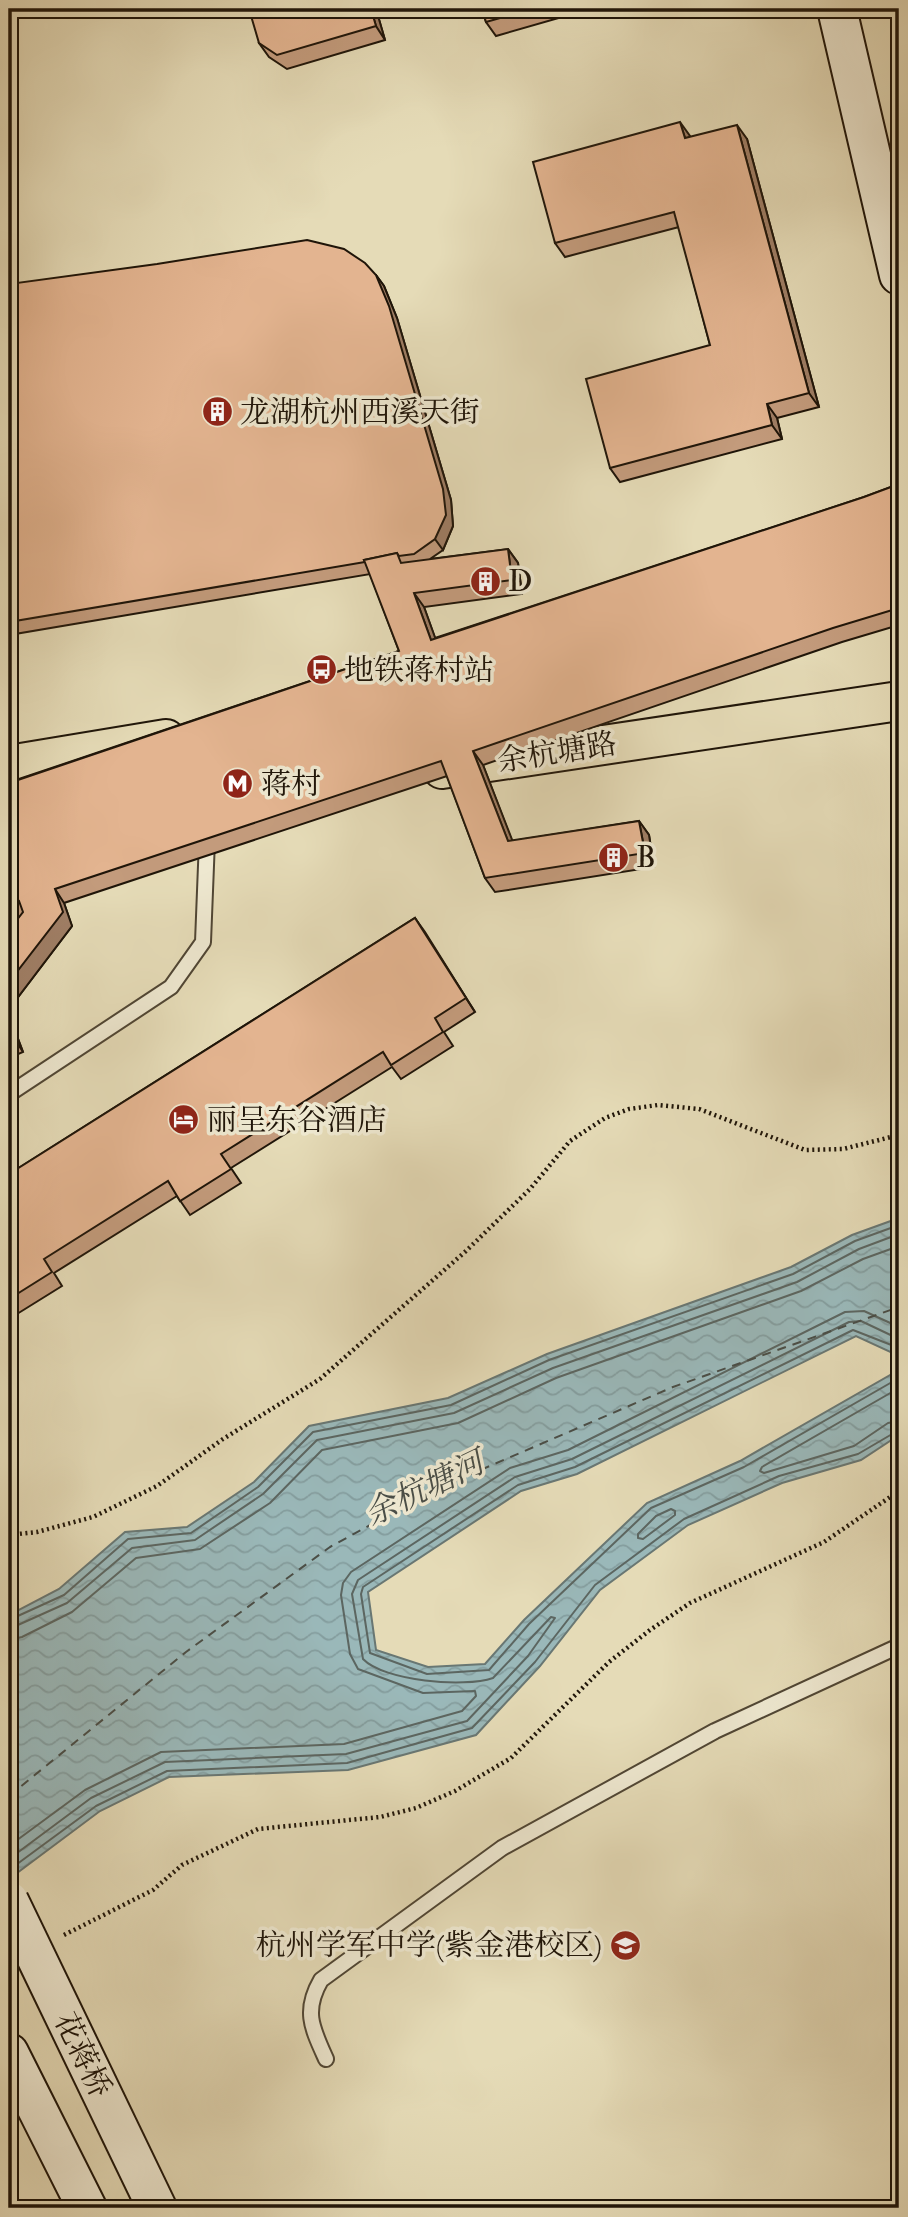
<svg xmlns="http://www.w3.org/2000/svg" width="908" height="2217" font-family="'IM FELL Double Pica','Noto Serif SC',serif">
  <defs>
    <pattern id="water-waves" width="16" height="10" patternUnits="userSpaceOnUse" patternTransform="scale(1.75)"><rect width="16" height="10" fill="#9ab8b9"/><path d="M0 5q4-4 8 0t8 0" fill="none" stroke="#849d9e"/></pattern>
  </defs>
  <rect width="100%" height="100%" fill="#e5dbb7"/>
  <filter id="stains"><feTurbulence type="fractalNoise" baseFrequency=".00286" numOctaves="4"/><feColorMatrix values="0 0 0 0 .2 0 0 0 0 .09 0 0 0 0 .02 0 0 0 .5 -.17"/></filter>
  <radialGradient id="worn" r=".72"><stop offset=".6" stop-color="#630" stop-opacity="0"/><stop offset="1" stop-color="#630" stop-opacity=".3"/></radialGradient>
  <path fill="url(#water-waves)" stroke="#697773" stroke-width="2" d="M 899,1218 L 899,1356 L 856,1336 L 577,1474 L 521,1491 L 368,1592 L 376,1650 L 428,1667 L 485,1664 L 524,1620 L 647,1503 L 740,1461 L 899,1370 L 899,1435 L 861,1460 L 782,1483 L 688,1525 L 600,1590 L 540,1666 L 476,1735 L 348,1770 L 169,1777 L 100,1811 L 9,1879 L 9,1615 L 59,1589 L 125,1532 L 187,1527 L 254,1482 L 309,1426 L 448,1398 L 547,1354 L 791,1267 L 852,1235 Z"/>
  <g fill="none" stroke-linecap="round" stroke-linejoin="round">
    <g stroke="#5c6661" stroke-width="2">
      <path d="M 899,1348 L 853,1330 L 575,1467 L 518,1485 L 363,1587 L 361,1594 L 370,1653 L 427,1674 L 489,1670 L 529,1624 L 651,1508 L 744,1467 L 899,1378"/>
      <path d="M 899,1388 L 762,1467 L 760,1471 L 764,1473 L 854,1446 L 888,1423 L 899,1421"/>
      <path d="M 671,1509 L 675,1511 L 675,1515 L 643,1539 L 638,1538 L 638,1534 L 656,1516 Z"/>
      <path d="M 9,1620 L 64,1595 L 128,1539 L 191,1533 L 258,1487 L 313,1432 L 451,1405 L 549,1360 L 793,1274 L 855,1241 L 899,1225"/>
      <path d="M 9,1629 L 67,1603 L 132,1548 L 195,1540 L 263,1494 L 317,1440 L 454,1413 L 553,1368 L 797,1282 L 859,1249 L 899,1234"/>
      <path d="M 9,1640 L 22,1637 L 72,1612 L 136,1558 L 200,1549 L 270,1503 L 322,1450 L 458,1423 L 556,1378 L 801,1291 L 863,1259 L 899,1246"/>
      <path d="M 9,1846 L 85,1790 L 161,1752 L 344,1744 L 462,1711 L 476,1696 L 475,1691 L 423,1693 L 358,1669 L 350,1654 L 341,1595 L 343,1583 L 351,1572 L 510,1468 L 568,1450 L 845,1312 L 864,1311 L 899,1327"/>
      <path d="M 9,1859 L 91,1798 L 165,1762 L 346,1754 L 467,1721 L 528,1656 L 555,1618 L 551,1617 L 493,1678 C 464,1688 384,1681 363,1659 L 352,1594 L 358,1580 L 515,1477 L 572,1459 L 849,1322 L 861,1321 L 899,1339"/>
      <path d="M 9,1870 L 96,1806 L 167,1771 L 347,1763 L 472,1728 L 535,1662 L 595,1585 L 684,1519 L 779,1476 L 858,1454 L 899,1430"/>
    </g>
    <path stroke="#4a4e47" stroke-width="2" stroke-dasharray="9 7" stroke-linecap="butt" d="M 9,1796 L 186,1652 L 330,1547 L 434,1490 L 673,1387 L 899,1307"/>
    <defs>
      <g id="lane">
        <path d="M 9,1094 L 171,987 L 203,942 L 207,840"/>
        <path d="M 326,2059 C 312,2028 303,2011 321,1980 L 502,1848 L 715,1731 L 899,1646"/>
      </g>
      <g id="secondary">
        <path d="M 837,9 L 899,275"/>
        <path d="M 9,2053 L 87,2208"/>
      </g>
      <g id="primary">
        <path d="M 9,765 L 166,739"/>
        <path d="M 442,769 L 899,701"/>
      </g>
    </defs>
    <use href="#lane" stroke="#504634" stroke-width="18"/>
    <use href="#secondary" stroke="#1f1509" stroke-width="42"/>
    <use href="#primary" stroke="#1f1509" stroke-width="42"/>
    <g stroke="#1f1509" stroke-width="4.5" stroke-dasharray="2 3.5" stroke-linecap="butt">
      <path d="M 9,1535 L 37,1532 L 93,1517 L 157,1486 L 223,1439 L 320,1379 L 466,1251 L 530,1189 L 570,1141 L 605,1118 L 629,1109 L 658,1105 L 699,1109 L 805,1150 L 843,1149 L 899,1135"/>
      <path d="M 64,1935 L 153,1890 L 182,1865 L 258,1829 L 380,1817 L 416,1808 L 455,1791 L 511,1758 L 609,1662 L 650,1630 L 690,1603 L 824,1542 L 899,1491"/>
    </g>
    <use href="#lane" stroke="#eee8d0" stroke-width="14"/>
    <use href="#secondary" stroke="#eee8d0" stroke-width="38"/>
    <use href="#primary" stroke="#e5dbb7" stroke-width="38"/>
    <defs>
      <path id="secondary-bridge" d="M 9,1901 L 157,2208"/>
    </defs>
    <use href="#secondary-bridge" stroke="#1f1509" stroke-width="42" stroke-linecap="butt"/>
    <use href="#secondary-bridge" stroke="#eee8d0" stroke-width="38"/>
  </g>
  <g fill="#c39b7c" stroke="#1f1509" stroke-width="2">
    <path d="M 376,9 L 385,40 L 287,69 L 269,57 L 259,43 Z"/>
    <path d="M 482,9 L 590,9 L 496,36 L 486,22 Z"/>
    <path d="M 690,137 L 747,139 L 819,407 L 777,418 L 782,439 L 620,482 L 610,468 L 710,345 L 679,227 L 565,257 L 555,243 Z"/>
    <path d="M 376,275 L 384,286 L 397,318 L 451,500 L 453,526 L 443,550 L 430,559 L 508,549 L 518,563 L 522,594 L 424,607 L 435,638 L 864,497 L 899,484 L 899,625 L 842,642 L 483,765 L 512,841 L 639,821 L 649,835 L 654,867 L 495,892 L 485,878 L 447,776 L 64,903 L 72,926 L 9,1009 L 9,930 L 18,919 L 9,922 L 9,779 L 10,782 L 399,651 L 370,574 L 9,635 L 9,284 Z"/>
    <path d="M 415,918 L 475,1012 L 444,1032 L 453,1046 L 401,1079 L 392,1067 L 231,1168 L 241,1183 L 190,1215 L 177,1196 L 54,1273 L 62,1286 L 17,1314 L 9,1302 L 9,1174 Z"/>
    <path d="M 9,1015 L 23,1052 L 9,1058 Z"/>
  </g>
  <g fill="#9f7e65" stroke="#1f1509" stroke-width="2">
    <path d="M 371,9 L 376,9 L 385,40 L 376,26 Z"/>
    <path d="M 680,122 L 690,136 L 695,152 L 685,138 Z"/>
    <path d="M 737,125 L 747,139 L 819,407 L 809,393 Z"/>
    <path d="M 376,275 L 384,286 L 397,318 L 451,500 L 453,526 L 443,550 L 435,539 Z"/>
    <path d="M 767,404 L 777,418 L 782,439 L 772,425 Z"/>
    <path d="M 508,549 L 518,563 L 522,594 L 512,580 Z"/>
    <path d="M 414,593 L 424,607 L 441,654 L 431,640 Z"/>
    <path d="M 473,751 L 483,765 L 518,855 L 508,841 Z"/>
    <path d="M 639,821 L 649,835 L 654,867 L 645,853 Z"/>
    <path d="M 55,889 L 64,903 L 72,926 L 9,1009 L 9,982 Z"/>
    <path d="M 415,918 L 425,932 L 475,1012 L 466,998 Z"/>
    <path d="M 9,1015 L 23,1052 L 14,1038 L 9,1026 Z"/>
  </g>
  <g fill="#e3b490" stroke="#1f1509" stroke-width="2">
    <path d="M 249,9 L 371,9 L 376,26 L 277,55 L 259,43 Z"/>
    <path d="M 482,9 L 532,9 L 486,22 Z"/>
    <path d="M 680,122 L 685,138 L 737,125 L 809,393 L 767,404 L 772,425 L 610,468 L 586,379 L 710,345 L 674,212 L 555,243 L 533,162 Z"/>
    <path d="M 307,240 L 344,249 L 365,263 L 376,275 L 389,306 L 443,489 L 446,515 L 435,539 L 414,554 L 399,556 L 397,553 L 364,560 L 365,562 L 9,622 L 9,284 L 157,264 Z"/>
    <path d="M 899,484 L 899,608 L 833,628 L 473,751 L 508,841 L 639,821 L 645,853 L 485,878 L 441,761 L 55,889 L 63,912 L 9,982 L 9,930 L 23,912 L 19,901 L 9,904 L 9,783 L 399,651 L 364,560 L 397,553 L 401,563 L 508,549 L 512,580 L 414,593 L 431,640 L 864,497 Z"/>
    <path d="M 415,918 L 466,998 L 435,1018 L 443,1032 L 391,1065 L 383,1052 L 221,1154 L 231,1169 L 180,1201 L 168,1181 L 44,1259 L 52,1272 L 9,1299 L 9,1174 Z"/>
    <path d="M 9,1026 L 14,1038 L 9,1040 Z"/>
  </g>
  <defs>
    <symbol id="building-disc" viewBox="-11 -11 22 22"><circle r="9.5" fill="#8f2418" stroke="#eee8d0"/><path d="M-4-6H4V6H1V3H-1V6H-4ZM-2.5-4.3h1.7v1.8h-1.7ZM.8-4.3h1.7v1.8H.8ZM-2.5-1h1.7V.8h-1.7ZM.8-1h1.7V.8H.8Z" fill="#fff"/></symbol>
    <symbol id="bus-disc" viewBox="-11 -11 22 22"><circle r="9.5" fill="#8f2418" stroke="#eee8d0"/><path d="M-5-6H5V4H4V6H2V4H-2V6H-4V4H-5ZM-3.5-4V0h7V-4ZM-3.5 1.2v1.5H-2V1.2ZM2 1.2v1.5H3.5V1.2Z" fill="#fff"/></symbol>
    <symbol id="metro-disc" viewBox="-11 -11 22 22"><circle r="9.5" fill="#8f2418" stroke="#eee8d0"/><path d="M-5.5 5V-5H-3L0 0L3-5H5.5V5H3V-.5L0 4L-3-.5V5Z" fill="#fff"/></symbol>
    <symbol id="hotel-disc" viewBox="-11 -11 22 22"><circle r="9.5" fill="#8f2418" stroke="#eee8d0"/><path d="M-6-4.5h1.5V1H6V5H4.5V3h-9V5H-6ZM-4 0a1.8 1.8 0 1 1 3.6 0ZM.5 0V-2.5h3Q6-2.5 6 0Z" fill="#fff"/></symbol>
    <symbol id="school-disc" viewBox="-11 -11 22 22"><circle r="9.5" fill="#8f2418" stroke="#eee8d0"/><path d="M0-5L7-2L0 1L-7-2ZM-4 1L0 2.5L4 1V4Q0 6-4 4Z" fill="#fff"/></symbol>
  </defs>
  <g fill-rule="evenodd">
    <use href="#building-disc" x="200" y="394" width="35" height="35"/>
    <use href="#building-disc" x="468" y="564" width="35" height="35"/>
    <use href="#bus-disc" x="304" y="652" width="35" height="35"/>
    <use href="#metro-disc" x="220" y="766" width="35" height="35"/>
    <use href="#building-disc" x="596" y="840" width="35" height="35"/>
    <use href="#hotel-disc" x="166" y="1102" width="35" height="35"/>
    <use href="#school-disc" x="608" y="1928" width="35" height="35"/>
  </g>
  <g text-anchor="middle" stroke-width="7" stroke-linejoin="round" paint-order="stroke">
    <g font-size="30" fill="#1f1509" stroke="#eee8d0" text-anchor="start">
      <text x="240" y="422">龙湖杭州西溪天街</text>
      <text x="508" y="591">D</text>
      <text x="344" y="680">地铁蒋村站</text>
      <text x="261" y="794">蒋村</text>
      <text x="636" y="867">B</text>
      <text x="207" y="1130">丽呈东谷酒店</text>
      <text x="602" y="1955" text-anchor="end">杭州学军中学(紫金港校区)</text>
    </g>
    <g font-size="30" fill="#1f1509" stroke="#eee8d0">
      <text transform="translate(557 752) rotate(-9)" y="10">余杭塘路</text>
      <text transform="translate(83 2055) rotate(64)" y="10">花蒋桥</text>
    </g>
    <g font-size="32" font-style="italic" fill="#4a4e47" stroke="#eee8d0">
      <text transform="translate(424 1488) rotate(-26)" y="11">余杭塘河</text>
    </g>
  </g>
  <rect width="908" height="2217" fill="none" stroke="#e5dbb7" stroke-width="35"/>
  <rect x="10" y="10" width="887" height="2196" fill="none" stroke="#1f1509" stroke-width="3.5"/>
  <rect x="18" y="18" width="873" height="2182" fill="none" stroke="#1f1509" stroke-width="2"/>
  <rect width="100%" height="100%" filter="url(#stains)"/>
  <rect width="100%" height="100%" fill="url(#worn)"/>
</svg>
